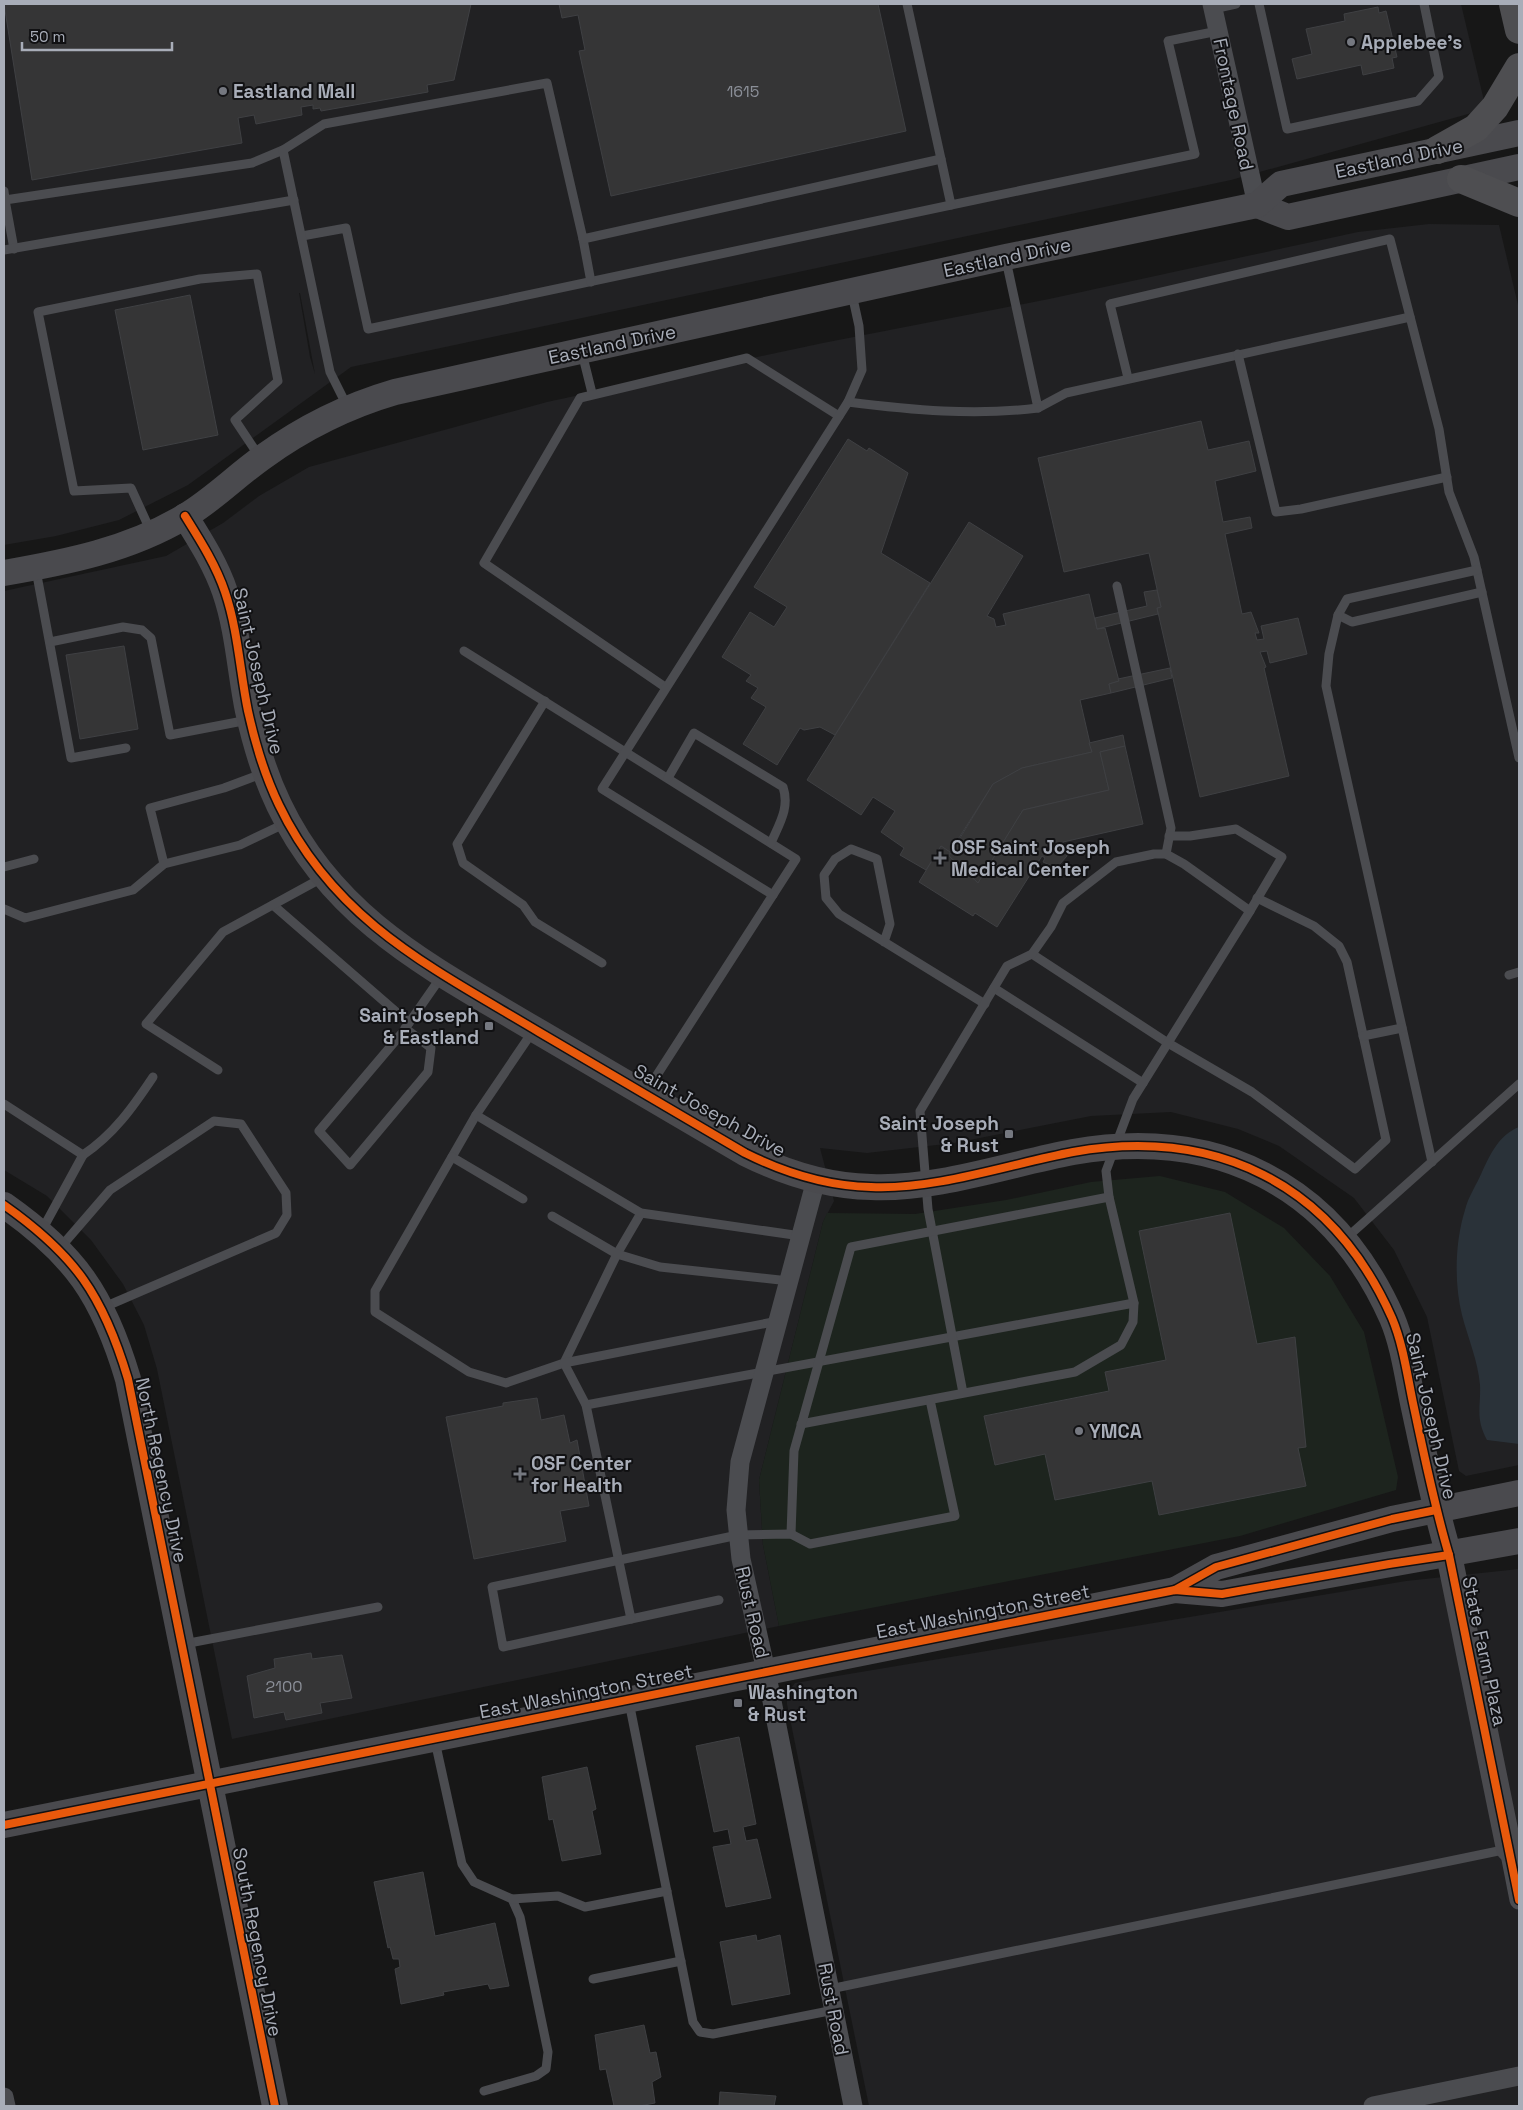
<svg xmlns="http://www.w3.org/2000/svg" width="1523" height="2110" font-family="'Space Grotesk',sans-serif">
  <rect width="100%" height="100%" fill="#171717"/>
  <g fill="#212123" fill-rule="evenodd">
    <path d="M 4,4 L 1461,4 L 1486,109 L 1231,180 L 351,367 L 188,485 L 119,520 L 56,536 L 4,545 ZM 299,293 L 300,293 L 315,374 L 310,357 Z"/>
    <path d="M 1429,224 L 1499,225 L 1519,309 L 1519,1465 L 1466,1476 L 1459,1471 L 1427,1317 L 1394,1250 L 1354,1198 L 1279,1146 L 1238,1129 L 1171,1112 L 1091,1116 L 954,1143 L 867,1153 L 820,1148 L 834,1201 L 823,1222 L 759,1480 L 763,1545 L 779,1626 L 232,1739 L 157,1369 L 144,1325 L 123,1284 L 91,1240 L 47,1196 L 4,1170 L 4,591 L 166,556 L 223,523 L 259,496 L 309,467 L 547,402 L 823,343 L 1049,299 L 1358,232 Z"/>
    <path d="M 1519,1569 L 1519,2106 L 869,2106 L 787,1704 L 787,1694 L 795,1683 L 1406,1581 Z"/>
  </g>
  <path fill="#1d241e" d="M 1160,1176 L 1225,1192 L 1284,1228 L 1330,1276 L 1364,1332 L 1398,1477 L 1396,1490 L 1240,1536 L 779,1626 L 763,1545 L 759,1480 L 823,1222 L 827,1213 L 915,1214 L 1006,1200 L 1091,1182 Z"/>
  <path fill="#2a3239" d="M 1519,1127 L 1519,1444 L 1487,1440 C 1475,1418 1481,1407 1480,1385 C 1478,1361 1468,1338 1462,1315 C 1454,1283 1455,1242 1465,1210 C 1468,1197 1477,1184 1482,1172 C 1491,1153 1499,1135 1519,1127 Z"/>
  <g fill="#353536" stroke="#3f4043">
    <path d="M 4,4 L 471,4 L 454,80 L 427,85 L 428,92 L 321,111 L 320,108 L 313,109 L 313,105 L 301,107 L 302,115 L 256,124 L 254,115 L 238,118 L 242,143 L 32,180 Z"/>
    <path d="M 559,4 L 878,4 L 906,131 L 611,196 L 579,51 L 585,50 L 578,15 L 562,18 Z"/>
    <path d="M 1378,7 L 1379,13 L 1386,11 L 1397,57 L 1392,58 L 1394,68 L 1363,75 L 1361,65 L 1297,79 L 1292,59 L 1312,54 L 1306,29 L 1345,21 L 1344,14 Z"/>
    <path d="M 190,295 L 218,435 L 143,450 L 115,310 Z"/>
    <path d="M 1201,421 L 1208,450 L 1249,441 L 1256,471 L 1215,481 L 1223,522 L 1250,517 L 1252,528 L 1225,534 L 1242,614 L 1251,612 L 1259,633 L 1255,633 L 1257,640 L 1264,639 L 1261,626 L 1298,618 L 1307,654 L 1270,663 L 1267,651 L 1260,652 L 1266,667 L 1264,668 L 1289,776 L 1200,797 L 1157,608 L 1161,607 L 1149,553 L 1064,572 L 1038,458 Z"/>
    <path d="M 848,439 L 867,451 L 869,448 L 908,473 L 881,553 L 930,583 L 835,735 L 820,727 L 804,730 L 800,728 L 777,765 L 743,744 L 766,707 L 751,698 L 758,688 L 746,681 L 751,675 L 722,657 L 750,612 L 774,627 L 787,607 L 754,587 Z"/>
    <path d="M 969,522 L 1023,556 L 987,616 L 994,619 L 996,627 L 1006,625 L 1003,614 L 1089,594 L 1097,629 L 1105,628 L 1119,681 L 1109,684 L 1111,693 L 1080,700 L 1092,752 L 1022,768 L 993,784 L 950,852 L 941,846 L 926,870 L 900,855 L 904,848 L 881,832 L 895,811 L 873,797 L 861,815 L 807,780 Z"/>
    <path d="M 1157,590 L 1161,607 L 1157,608 L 1158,614 L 1097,629 L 1095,618 L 1147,606 L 1144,592 Z"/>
    <path d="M 124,646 L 138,729 L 80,739 L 66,655 Z"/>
    <path d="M 1170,668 L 1172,678 L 1111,693 L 1109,684 L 1119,681 L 1118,679 Z"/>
    <path d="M 1123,735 L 1125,746 L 1100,752 L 1109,790 L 1023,810 L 978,883 L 949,856 L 993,784 L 1022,768 L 1092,752 L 1089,743 Z"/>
    <path d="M 1125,746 L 1143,824 L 1063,842 L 1063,845 L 1067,845 L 1067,856 L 1059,865 L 1052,866 L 1043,862 L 1045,858 L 1042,856 L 997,927 L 975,913 L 973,916 L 919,882 L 941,846 L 950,852 L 949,856 L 978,883 L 1023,810 L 1109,790 L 1100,752 Z"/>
    <path d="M 1230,1213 L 1257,1344 L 1295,1337 L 1306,1447 L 1298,1448 L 1306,1486 L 1159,1515 L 1152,1481 L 1055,1500 L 1045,1454 L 995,1465 L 984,1416 L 1109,1391 L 1105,1372 L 1166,1360 L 1139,1231 Z"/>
    <path d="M 537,1398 L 541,1420 L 564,1415 L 570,1443 L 577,1440 L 589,1506 L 560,1511 L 566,1541 L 474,1559 L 446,1417 L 503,1406 L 503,1403 Z"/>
    <path d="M 311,1653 L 312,1659 L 342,1655 L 352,1698 L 320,1703 L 322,1713 L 286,1720 L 284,1712 L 254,1718 L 247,1676 L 275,1668 L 274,1659 Z"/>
    <path d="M 739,1737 L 756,1824 L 743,1827 L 746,1841 L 757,1839 L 771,1898 L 726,1907 L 713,1847 L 731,1844 L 728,1829 L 714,1832 L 696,1746 Z"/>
    <path d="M 587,1767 L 596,1809 L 592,1811 L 601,1854 L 562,1861 L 553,1819 L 549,1820 L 542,1777 Z"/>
    <path d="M 423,1872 L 435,1936 L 495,1923 L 509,1986 L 490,1989 L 488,1984 L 443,1992 L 444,1995 L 401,2004 L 395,1969 L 400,1967 L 399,1959 L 393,1959 L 390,1947 L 388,1948 L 374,1882 Z"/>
    <path d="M 756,1935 L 757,1941 L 780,1935 L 790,1994 L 732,2005 L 720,1942 Z"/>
    <path d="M 644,2025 L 650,2053 L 656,2052 L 661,2077 L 652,2082 L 655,2103 L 639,2106 L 614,2106 L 606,2069 L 600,2070 L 595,2035 Z"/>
    <path d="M 720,2092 L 776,2096 L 774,2106 L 719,2106 Z"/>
  </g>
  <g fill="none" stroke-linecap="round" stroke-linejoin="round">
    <g stroke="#4b4c50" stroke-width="9">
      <path d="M 1259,4 L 1287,129 L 1418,101 L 1439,77 L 1424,4"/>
      <path d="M 1213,9 L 1236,4"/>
      <path d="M 941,159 L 951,205 L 1195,154 L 1168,41 L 1218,31"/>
      <path d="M 4,191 L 5,200 L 252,163 L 283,150"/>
      <path d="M 5,200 L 14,249"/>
      <path d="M 302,236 L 346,228 L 368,329 L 951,205"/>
      <path d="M 583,239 L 591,282"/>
      <path d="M 4,250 L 294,200"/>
      <path d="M 1006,260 L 1038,408 L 1066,393 L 1410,317"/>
      <path d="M 582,353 L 592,393"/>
      <path d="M 1238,354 L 1276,512 L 1301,509 L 1447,477"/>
      <path d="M 1128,378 L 1110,304 L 1390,239 L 1439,429 L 1449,492 L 1474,557 L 1519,758"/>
      <path d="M 848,402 C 911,410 975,416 1038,408"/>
      <path d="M 348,408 L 330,372 L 283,150 L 324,124 L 547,83 L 583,239 L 941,159 L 907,4"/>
      <path d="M 151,532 L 131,488 L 74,491 L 38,312 L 200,279 L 257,274 L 278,381 L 235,420 L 259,456"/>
      <path d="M 36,570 L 71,758 L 126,748"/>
      <path d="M 1477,570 L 1347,599 L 1338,615 L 1352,622 L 1482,592"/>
      <path d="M 1117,586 L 1171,828 L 1166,854"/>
      <path d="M 1338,615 L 1329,654 L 1326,686 L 1432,1162"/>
      <path d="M 50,642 L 123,627 L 142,630 L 151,638 L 170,735 L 248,720"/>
      <path d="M 464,651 L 796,859 L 646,1092"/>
      <path d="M 665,687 L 484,563 L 580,398 L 747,358 L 839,416"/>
      <path d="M 545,701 L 457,844 L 463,863 L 523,905 L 535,922 L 602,963"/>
      <path d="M 668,778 L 694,733 L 783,787 C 790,808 779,824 771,843"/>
      <path d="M 1169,836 L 1190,836 L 1236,829 L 1282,857 L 1250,911"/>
      <path d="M 164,864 L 150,808 L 224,788 L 264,773"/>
      <path d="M 4,867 L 34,859"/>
      <path d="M 773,895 L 602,789 L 848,402 L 862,370 L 859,326 L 852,294"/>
      <path d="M 273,905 L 409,1023"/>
      <path d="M 4,909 L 25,918 L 133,890 L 164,864 L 240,845 L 286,823"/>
      <path d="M 884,942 L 890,924 L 877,859 L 851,849 L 835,859 L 824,875 L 826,898 L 839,914 L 985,1004"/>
      <path d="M 1032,954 L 1168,1043 L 1252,1092 L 1355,1169 L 1386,1140 L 1347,962 L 1339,946 L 1314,926 L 1257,898"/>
      <path d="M 1509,975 L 1519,972"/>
      <path d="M 994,988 L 1143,1083"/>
      <path d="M 405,1028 L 431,1048 L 428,1072 L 350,1165 L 319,1131 L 402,1033 L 441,977"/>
      <path d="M 533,1031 L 476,1115 L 375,1291 L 375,1312 L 469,1372 L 506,1383 L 564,1363 L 617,1254 L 641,1213"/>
      <path d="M 1363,1036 L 1402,1028"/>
      <path d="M 218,1070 L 146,1024 L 223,932 L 322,878"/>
      <path d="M 4,1104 L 83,1155 L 41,1232"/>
      <path d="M 476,1115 L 641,1213 L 801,1236"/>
      <path d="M 83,1155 C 114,1134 133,1107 153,1077"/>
      <path d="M 452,1157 L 523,1199"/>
      <path d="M 552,1216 L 617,1254 L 660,1267 L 789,1281"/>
      <path d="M 1344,1240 L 1519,1084"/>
      <path d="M 59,1249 L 110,1190 L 214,1121 L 241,1124 L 286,1193 L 287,1215 L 276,1233 L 102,1308"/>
      <path d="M 586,1405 L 1134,1303"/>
      <path d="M 801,1424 L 1075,1372 L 1121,1345 L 1133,1322 L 1134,1303 L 1109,1197 L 1106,1171 L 1133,1099 L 1250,911 L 1184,864 L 1166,854 L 1154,854 L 1116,862 L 1063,903 L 1051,927 L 1032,954 L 1007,966 L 920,1111 L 928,1209 L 963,1393"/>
      <path d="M 791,1534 L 794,1451 L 851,1247 L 1109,1197"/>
      <path d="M 719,1600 L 631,1619 L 586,1405 L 564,1363 L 778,1321"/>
      <path d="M 631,1619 L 503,1647 L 492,1587 L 738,1535 L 791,1534 L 810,1544 L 955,1516 L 930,1400"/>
      <path d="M 184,1644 L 378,1607"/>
      <path d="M 629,1702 L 693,2022 L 700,2032 L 713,2034 L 834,2010"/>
      <path d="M 435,1741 L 462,1864 L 474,1882 L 512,1899 L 520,1917 L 548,2052 L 546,2069 L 536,2076 L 484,2091"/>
      <path d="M 512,1899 L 558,1896 L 585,1907 L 667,1891"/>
      <path d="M 593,1979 L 681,1961"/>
      <path d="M 830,1989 L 1508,1849"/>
    </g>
    <g stroke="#4b4c50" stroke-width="19">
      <path d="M 1212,4 L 1257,205"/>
      <path d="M 816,1180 L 740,1462 L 736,1510 L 741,1559 L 766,1671 L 853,2106"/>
      <path d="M 1509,1849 L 1519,1900"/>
      <path d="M 4,2097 L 6,2106"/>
      <path d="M 1373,2106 L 1519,2076"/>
    </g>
    <g stroke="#4a4a4e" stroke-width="26">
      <path d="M 1257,205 L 1288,217 L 1519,167"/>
      <path d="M 185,516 C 200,540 216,565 225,592 C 238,630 240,672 248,711 C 255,743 265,776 279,805 C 335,922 434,969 539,1032 C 608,1072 676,1113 745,1153 C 785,1173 827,1186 871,1187 C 936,1190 1009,1164 1073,1152 C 1216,1127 1332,1183 1392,1318 C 1403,1344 1407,1374 1413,1403 C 1424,1454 1434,1505 1449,1555 L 1509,1849"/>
      <path d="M 4,573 C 67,562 128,550 184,517 C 213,500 236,476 263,457 C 303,428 347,406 395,392 L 1006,257 L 1257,205 L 1281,184 L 1519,133"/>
      <path d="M 4,1205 C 75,1255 103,1295 128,1379 L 275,2106"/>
      <path d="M 1175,1590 L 1216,1567 L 1392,1519 L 1519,1493"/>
      <path d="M 4,1825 L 1175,1590 L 1222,1594 L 1519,1541"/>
    </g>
    <g stroke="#4e4e51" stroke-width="28">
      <path d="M 1513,4 L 1519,30"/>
      <path d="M 1437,150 L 1476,128 L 1495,107 L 1519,67"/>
      <path d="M 1461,179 L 1519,203"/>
    </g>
    <defs>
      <g id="cycleway">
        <path d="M 185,516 C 200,540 216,565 225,592 C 238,630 240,672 248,711 C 255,743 265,776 279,805 C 335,922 434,969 539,1032 C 608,1072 676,1113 745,1153 C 785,1173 827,1186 871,1187 C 936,1190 1009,1164 1073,1152 C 1216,1127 1332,1183 1392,1318 C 1403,1344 1407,1374 1413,1403 C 1424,1454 1434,1505 1449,1555 L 1519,1900"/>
        <path d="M 4,1205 C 75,1255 103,1295 128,1379 L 275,2106"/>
        <path d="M 1175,1590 L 1216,1567 L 1392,1519 L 1436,1510"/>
        <path d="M 4,1825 L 1175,1590 L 1222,1594 L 1389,1564 L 1449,1555"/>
      </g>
    </defs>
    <use href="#cycleway" stroke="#111113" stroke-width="11"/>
    <use href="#cycleway" stroke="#e8590c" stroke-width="8"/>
  </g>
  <g fill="#757880" stroke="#111113" stroke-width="2">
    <circle cx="1351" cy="42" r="5"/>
    <circle cx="223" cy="91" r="5"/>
    <path d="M937.5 850.5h5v5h5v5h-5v5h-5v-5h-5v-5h5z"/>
    <rect x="484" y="1021" width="10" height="10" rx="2.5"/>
    <rect x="1004" y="1129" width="10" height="10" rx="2.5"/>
    <circle cx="1079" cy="1431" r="5"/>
    <path d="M517.5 1466.5h5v5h5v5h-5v5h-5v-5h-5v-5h5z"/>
    <rect x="733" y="1698" width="10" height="10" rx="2.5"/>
  </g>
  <g text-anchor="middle" stroke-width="4" stroke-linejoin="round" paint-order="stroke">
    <g font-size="16" fill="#8b8f98">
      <text x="743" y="97">1615</text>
      <text x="284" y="1692">2100</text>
    </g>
    <g font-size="19" font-weight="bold" fill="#a8adb8" stroke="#111113" text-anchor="start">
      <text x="1361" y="49">Applebee's</text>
      <text x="233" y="98">Eastland Mall</text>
      <text x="951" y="854">OSF Saint Joseph<tspan x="951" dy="22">Medical Center</tspan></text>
      <text x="479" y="1022" text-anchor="end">Saint Joseph<tspan x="479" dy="22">&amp; Eastland</tspan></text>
      <text x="999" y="1130" text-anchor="end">Saint Joseph<tspan x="999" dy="22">&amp; Rust</tspan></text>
      <text x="1089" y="1438">YMCA</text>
      <text x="531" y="1470">OSF Center<tspan x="531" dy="22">for Health</tspan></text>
      <text x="748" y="1699">Washington<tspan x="748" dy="22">&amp; Rust</tspan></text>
    </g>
    <g font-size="19" fill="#a8adb8" stroke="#111113">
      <text transform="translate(1234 104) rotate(78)" y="7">Frontage Road</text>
      <text transform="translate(1399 158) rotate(-12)" y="7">Eastland Drive</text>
      <text transform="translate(1007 257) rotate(-12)" y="7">Eastland Drive</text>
      <text transform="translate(612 344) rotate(-12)" y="7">Eastland Drive</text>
      <text transform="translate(259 671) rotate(77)" y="7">Saint Joseph Drive</text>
      <text transform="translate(710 1110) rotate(29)" y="7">Saint Joseph Drive</text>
      <text transform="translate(1432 1416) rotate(77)" y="7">Saint Joseph Drive</text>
      <text transform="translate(162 1470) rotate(78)" y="7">North Regency Drive</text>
      <text transform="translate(983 1611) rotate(-11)" y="7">East Washington Street</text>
      <text transform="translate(753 1612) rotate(77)" y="7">Rust Road</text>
      <text transform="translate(1485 1651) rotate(78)" y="7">State Farm Plaza</text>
      <text transform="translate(586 1691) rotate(-11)" y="7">East Washington Street</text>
      <text transform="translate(258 1942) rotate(79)" y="7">South Regency Drive</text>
      <text transform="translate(834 2009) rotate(79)" y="7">Rust Road</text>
    </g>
  </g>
  <rect width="1523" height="2110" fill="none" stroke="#a8adb8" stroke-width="10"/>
  <path d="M22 42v8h150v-8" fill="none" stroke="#a8adb8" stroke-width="2.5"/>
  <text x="30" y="42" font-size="15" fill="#a8adb8" stroke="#111113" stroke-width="4" paint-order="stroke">50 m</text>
</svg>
